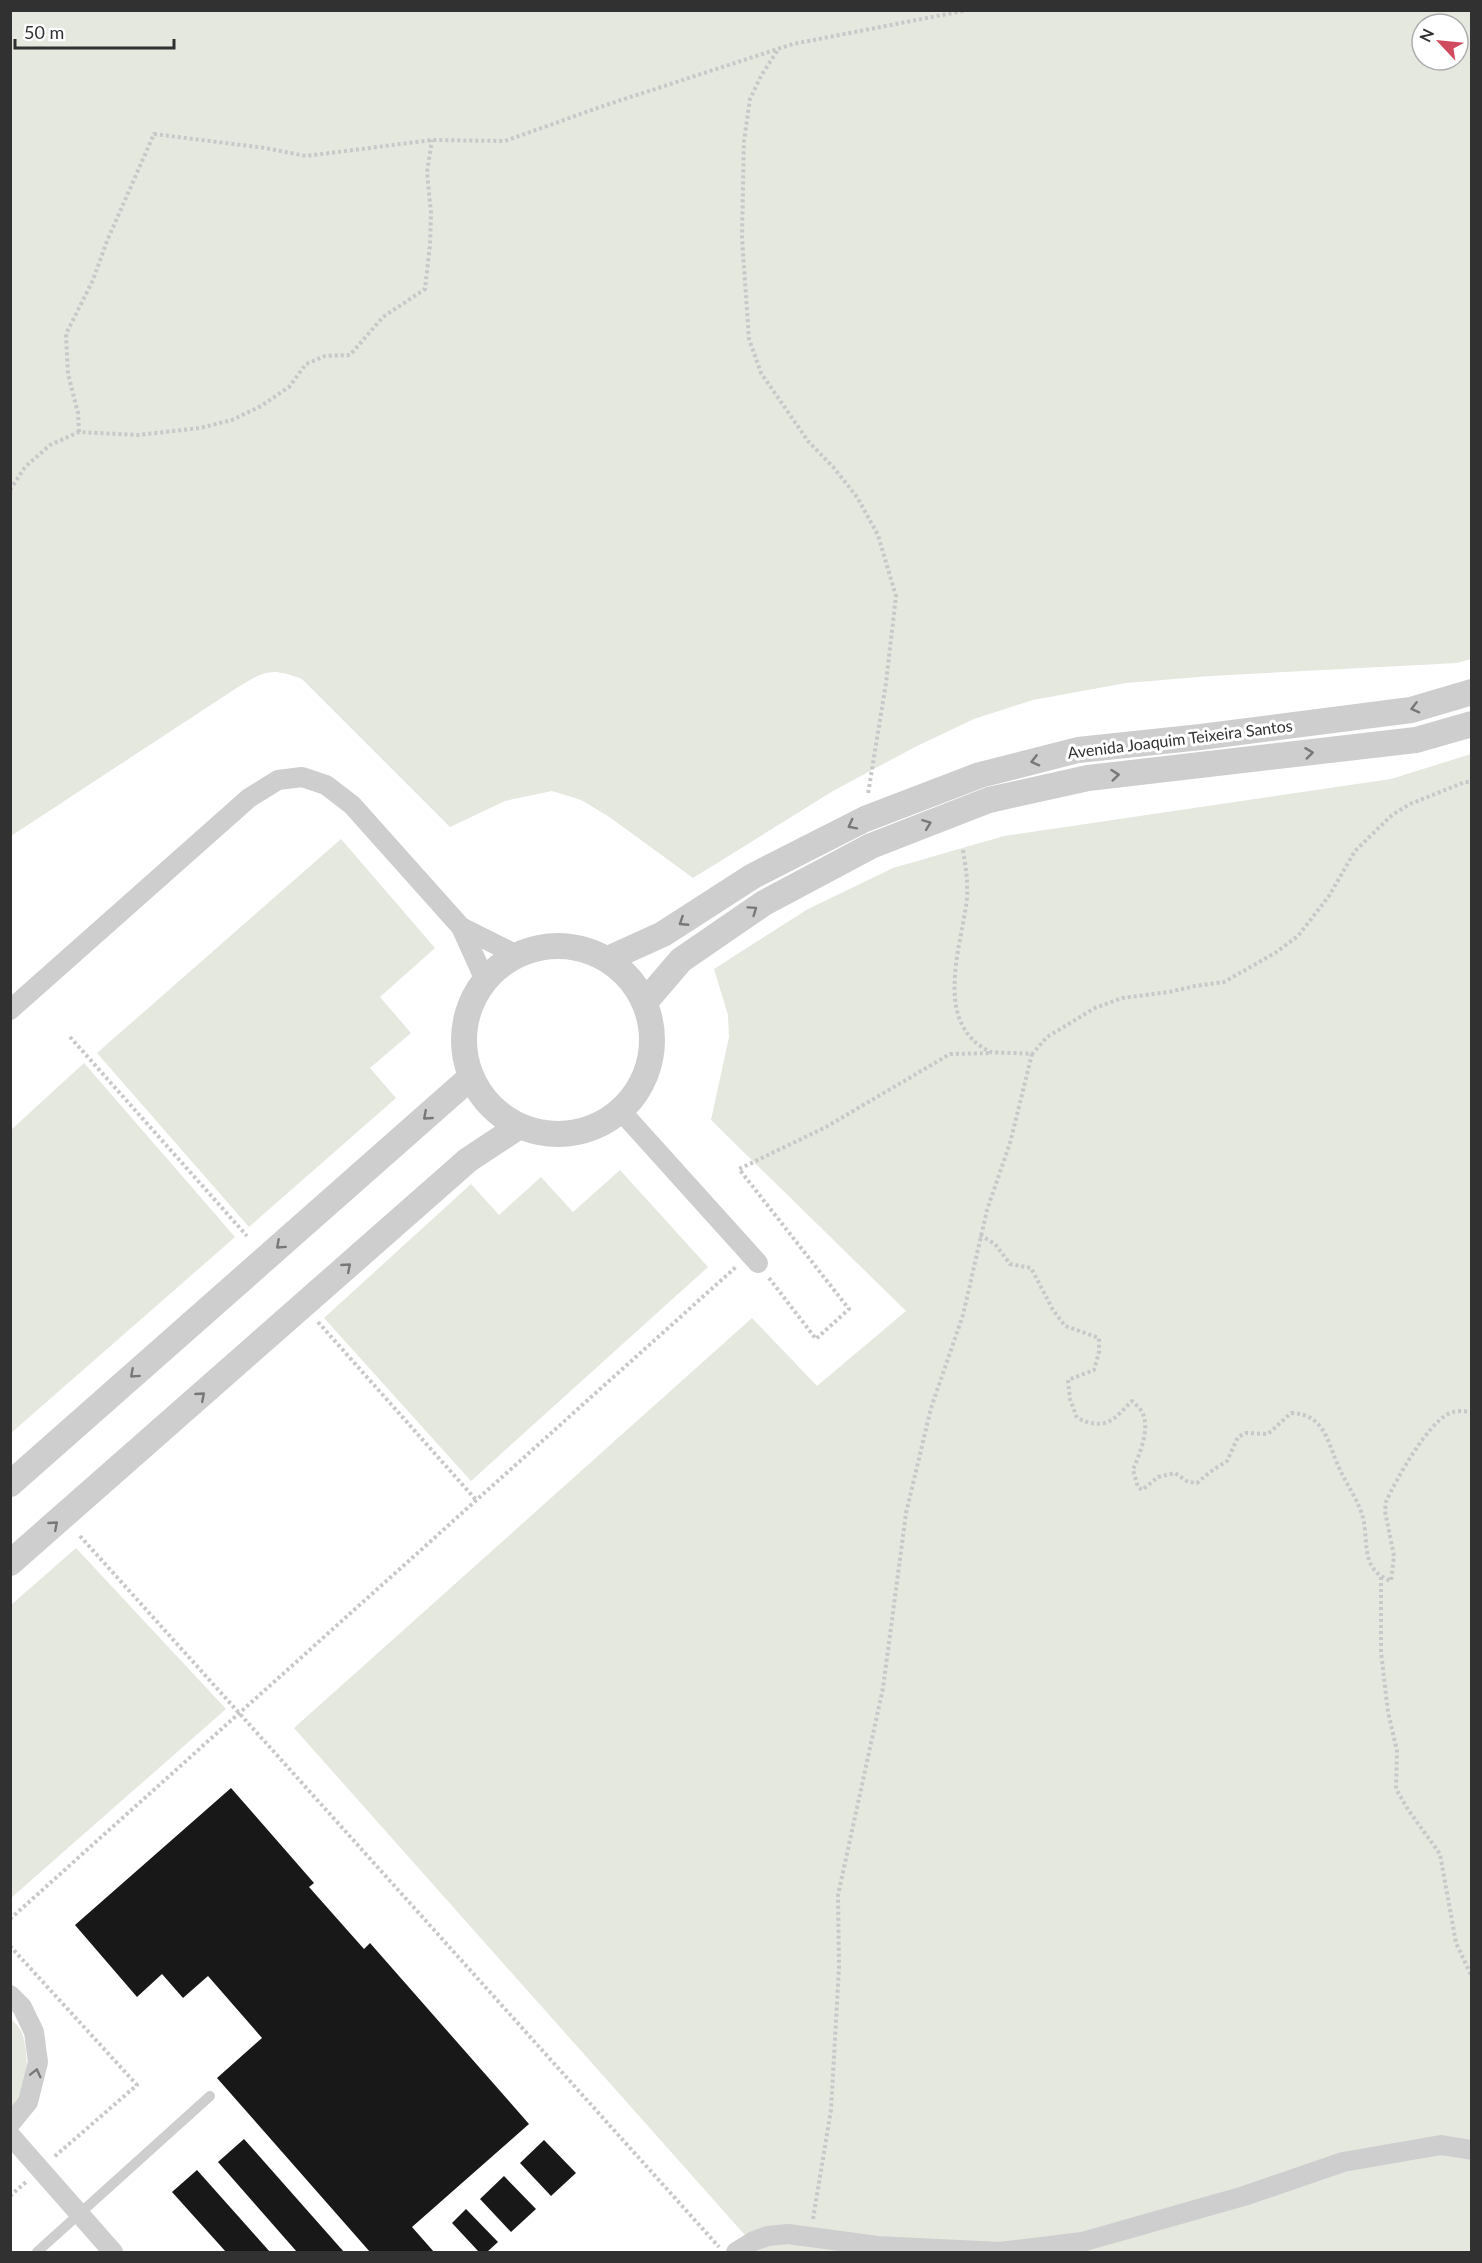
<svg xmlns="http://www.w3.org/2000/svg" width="1482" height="2263" font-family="Lato,sans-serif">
  <rect width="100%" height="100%" fill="#fff"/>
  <g fill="#e4e8de" fill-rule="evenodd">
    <path d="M 11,10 L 1471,11 L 1471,659 L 1457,663 L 1210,676 L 1126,683 L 1033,700 L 974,719 L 915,747 L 833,791 L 693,878 L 608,816 L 581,800 L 552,791 L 505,801 L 450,827 L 302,679 C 269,666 263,672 235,689 L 11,836 ZM 1422,24 L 1458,24 L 1458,60 L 1422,60 Z"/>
    <path d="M 1471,754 L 1471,2252 L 760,2252 L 294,1728 L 752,1318 L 817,1386 L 906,1311 L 711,1120 L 729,1037 L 728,1015 L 714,969 L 808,909 L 893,868 L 1004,836 L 1391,779 Z"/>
    <path d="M 341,839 L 435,948 L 380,997 L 411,1033 L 370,1068 L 396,1098 L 249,1227 L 97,1053 Z"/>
    <path d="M 84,1063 L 235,1237 L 11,1433 L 11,1130 Z"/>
    <path d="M 620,1170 L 708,1267 L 471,1481 L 324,1318 L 471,1184 L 499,1215 L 541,1177 L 573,1212 Z"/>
    <path d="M 76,1548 L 226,1709 L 11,1898 L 11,1605 Z"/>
    <path d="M 10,2017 C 14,2022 20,2028 22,2033 C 30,2055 29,2096 10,2112 Z"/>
  </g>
  <g fill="#181818">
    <path d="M 231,1788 L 314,1883 L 309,1887 L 364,1949 L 370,1943 L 529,2124 L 412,2227 L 434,2252 L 370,2252 L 217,2078 L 262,2038 L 208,1976 L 183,1998 L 162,1974 L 137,1997 L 75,1925 Z"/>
    <path d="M 244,2139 L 344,2252 L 297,2252 L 218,2162 Z"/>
    <path d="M 544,2140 L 576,2173 L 551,2196 L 520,2163 Z"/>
    <path d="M 197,2170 L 270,2252 L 226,2252 L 172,2192 Z"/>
    <path d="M 504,2176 L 536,2209 L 511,2232 L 480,2199 Z"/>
    <path d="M 466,2209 L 498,2242 L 487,2252 L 479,2252 L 452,2223 Z"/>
  </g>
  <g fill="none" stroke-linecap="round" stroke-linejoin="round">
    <g stroke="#c8c8c8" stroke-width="4" stroke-dasharray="3 3" stroke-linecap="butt">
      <path d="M 777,51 L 761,76 L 750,99 L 744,141 L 742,238 L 749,339 L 761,373 L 808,441 L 834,468 L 857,497 L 878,535 L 896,596 L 886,683 L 868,794"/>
      <path d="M 79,432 L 78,413 L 68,374 L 66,334 L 93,280 L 107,241 L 154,134 L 265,148 L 306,156 L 432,140 L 505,141 L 606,105 L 793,44 L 968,10"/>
      <path d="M 10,490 L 25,467 L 50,445 L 79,432 L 138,435 L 200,428 L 232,420 L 261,406 L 289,387 L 306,364 L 325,356 L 350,355 L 383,317 L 425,289 L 430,245 L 431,213 L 427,172 L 432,140"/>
      <path d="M 963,850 C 966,869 969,886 966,906 C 959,953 934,1026 991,1052 C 995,1053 1024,1053 1032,1054 L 1047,1037 L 1095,1008 L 1122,998 L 1169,992 L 1195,986 L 1224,982 L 1275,953 L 1298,936 L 1329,896 L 1355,851 L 1392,815 L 1410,804 L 1465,782 L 1472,782"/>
      <path d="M 70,1037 L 247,1236"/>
      <path d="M 980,1235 L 995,1244 L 1010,1264 L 1031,1268 L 1053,1310 L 1065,1326 L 1099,1338 L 1099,1352 L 1094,1370 L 1068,1380 L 1070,1399 L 1077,1418 C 1106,1431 1112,1421 1132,1401 C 1135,1404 1140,1408 1142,1412 C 1151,1429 1139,1455 1133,1470 L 1138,1487 L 1142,1490 L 1158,1477 L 1175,1473 L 1188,1482 L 1197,1483 L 1210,1472 L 1227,1461 L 1238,1437 L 1246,1433 L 1268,1434 L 1291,1413 C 1323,1414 1327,1439 1337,1463 C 1343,1479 1354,1493 1360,1509 C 1372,1537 1356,1568 1391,1581 L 1394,1556 L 1385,1511 L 1386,1502 C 1396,1479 1427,1425 1448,1414 C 1456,1410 1464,1411 1472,1412"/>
      <path d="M 769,1278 L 816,1339 L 849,1309 L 739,1169 L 826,1127 L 950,1054 L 991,1053"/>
      <path d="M 318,1322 L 477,1501"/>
      <path d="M 80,1536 L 719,2247"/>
      <path d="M 1381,1577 L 1381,1652 L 1388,1712 L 1397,1751 L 1396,1789 L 1409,1811 L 1440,1854 L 1456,1943 L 1472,1977"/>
      <path d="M 10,1919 L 736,1267"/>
      <path d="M 10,1946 L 137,2085 L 54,2157"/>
      <path d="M 10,2196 L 26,2182"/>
      <path d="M 813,2219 L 831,2110 L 839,1967 L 838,1895 L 883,1688 L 906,1513 L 931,1408 L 963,1315 L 987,1210 L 1010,1143 L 1032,1054"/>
    </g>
    <path stroke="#cecece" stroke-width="10" d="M 37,2252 L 210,2096"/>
    <g stroke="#cecece" stroke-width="20">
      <path d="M 461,927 L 517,955"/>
      <path d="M 10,1010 L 249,798 L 278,780 L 302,777 L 326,785 L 352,805 L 461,927 L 485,980"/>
      <path d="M 620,1110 L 758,1263"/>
      <path d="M 10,1995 L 22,2007 L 34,2032 L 38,2062 L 28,2102 L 10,2124"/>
      <path d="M 10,2135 L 113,2252"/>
      <path d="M 736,2252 L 754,2241 L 768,2236 L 788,2234 L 877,2246 L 1000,2252 L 1082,2242 L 1244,2196 L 1343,2162 L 1441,2145 L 1472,2150"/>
    </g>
    <g stroke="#cecece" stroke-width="26">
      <circle cx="558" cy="1040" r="94"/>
      <path d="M 608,959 L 663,934 L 753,876 L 865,819 L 980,775 L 1078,750 L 1201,737 L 1411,710 L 1472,692"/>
      <path d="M 645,1002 L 681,960 L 764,903 L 871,846 L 989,800 L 1088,778 L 1416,740 L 1472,724"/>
      <path d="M 10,1484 L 471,1077"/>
      <path d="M 10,1563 L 468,1160 L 518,1127"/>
    </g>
  </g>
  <defs><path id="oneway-chevron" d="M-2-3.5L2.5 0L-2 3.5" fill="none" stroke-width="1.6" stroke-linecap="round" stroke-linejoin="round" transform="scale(1.5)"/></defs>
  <g stroke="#787878">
    <use href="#oneway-chevron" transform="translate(1415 708) rotate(166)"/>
    <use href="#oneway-chevron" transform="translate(1309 753) rotate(-7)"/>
    <use href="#oneway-chevron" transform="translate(1035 761) rotate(166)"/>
    <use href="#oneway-chevron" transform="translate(1115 775) rotate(-6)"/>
    <use href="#oneway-chevron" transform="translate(927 824) rotate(-21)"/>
    <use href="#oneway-chevron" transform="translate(852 825) rotate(153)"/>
    <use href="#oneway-chevron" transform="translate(753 910) rotate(-35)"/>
    <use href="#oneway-chevron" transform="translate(683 922) rotate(147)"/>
    <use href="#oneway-chevron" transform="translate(427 1116) rotate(139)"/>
    <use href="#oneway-chevron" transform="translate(280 1245) rotate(138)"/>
    <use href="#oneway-chevron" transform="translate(347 1267) rotate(-41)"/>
    <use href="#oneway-chevron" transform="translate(134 1374) rotate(138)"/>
    <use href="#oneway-chevron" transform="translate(201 1396) rotate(-41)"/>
    <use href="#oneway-chevron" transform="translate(54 1525) rotate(-41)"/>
    <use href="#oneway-chevron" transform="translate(36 2073) rotate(-76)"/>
  </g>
  <g text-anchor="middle" stroke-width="6" stroke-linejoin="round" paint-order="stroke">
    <g font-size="16" fill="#313131" stroke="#fff">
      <text transform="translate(1180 739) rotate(-7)" y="6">Avenida Joaquim Teixeira Santos</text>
    </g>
  </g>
  <rect width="1482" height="2263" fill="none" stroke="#313131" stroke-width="24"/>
  <g transform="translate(1440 42) rotate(296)"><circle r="28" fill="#ffffff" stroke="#adadad" stroke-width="1.5"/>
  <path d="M0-4.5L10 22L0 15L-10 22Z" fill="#cf4b5d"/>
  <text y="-9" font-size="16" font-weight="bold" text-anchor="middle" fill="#313131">N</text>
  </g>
  <path d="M15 39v9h159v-9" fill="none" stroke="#313131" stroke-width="3"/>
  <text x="24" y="39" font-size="18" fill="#313131" stroke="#ffffff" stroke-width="4.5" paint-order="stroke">50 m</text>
</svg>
